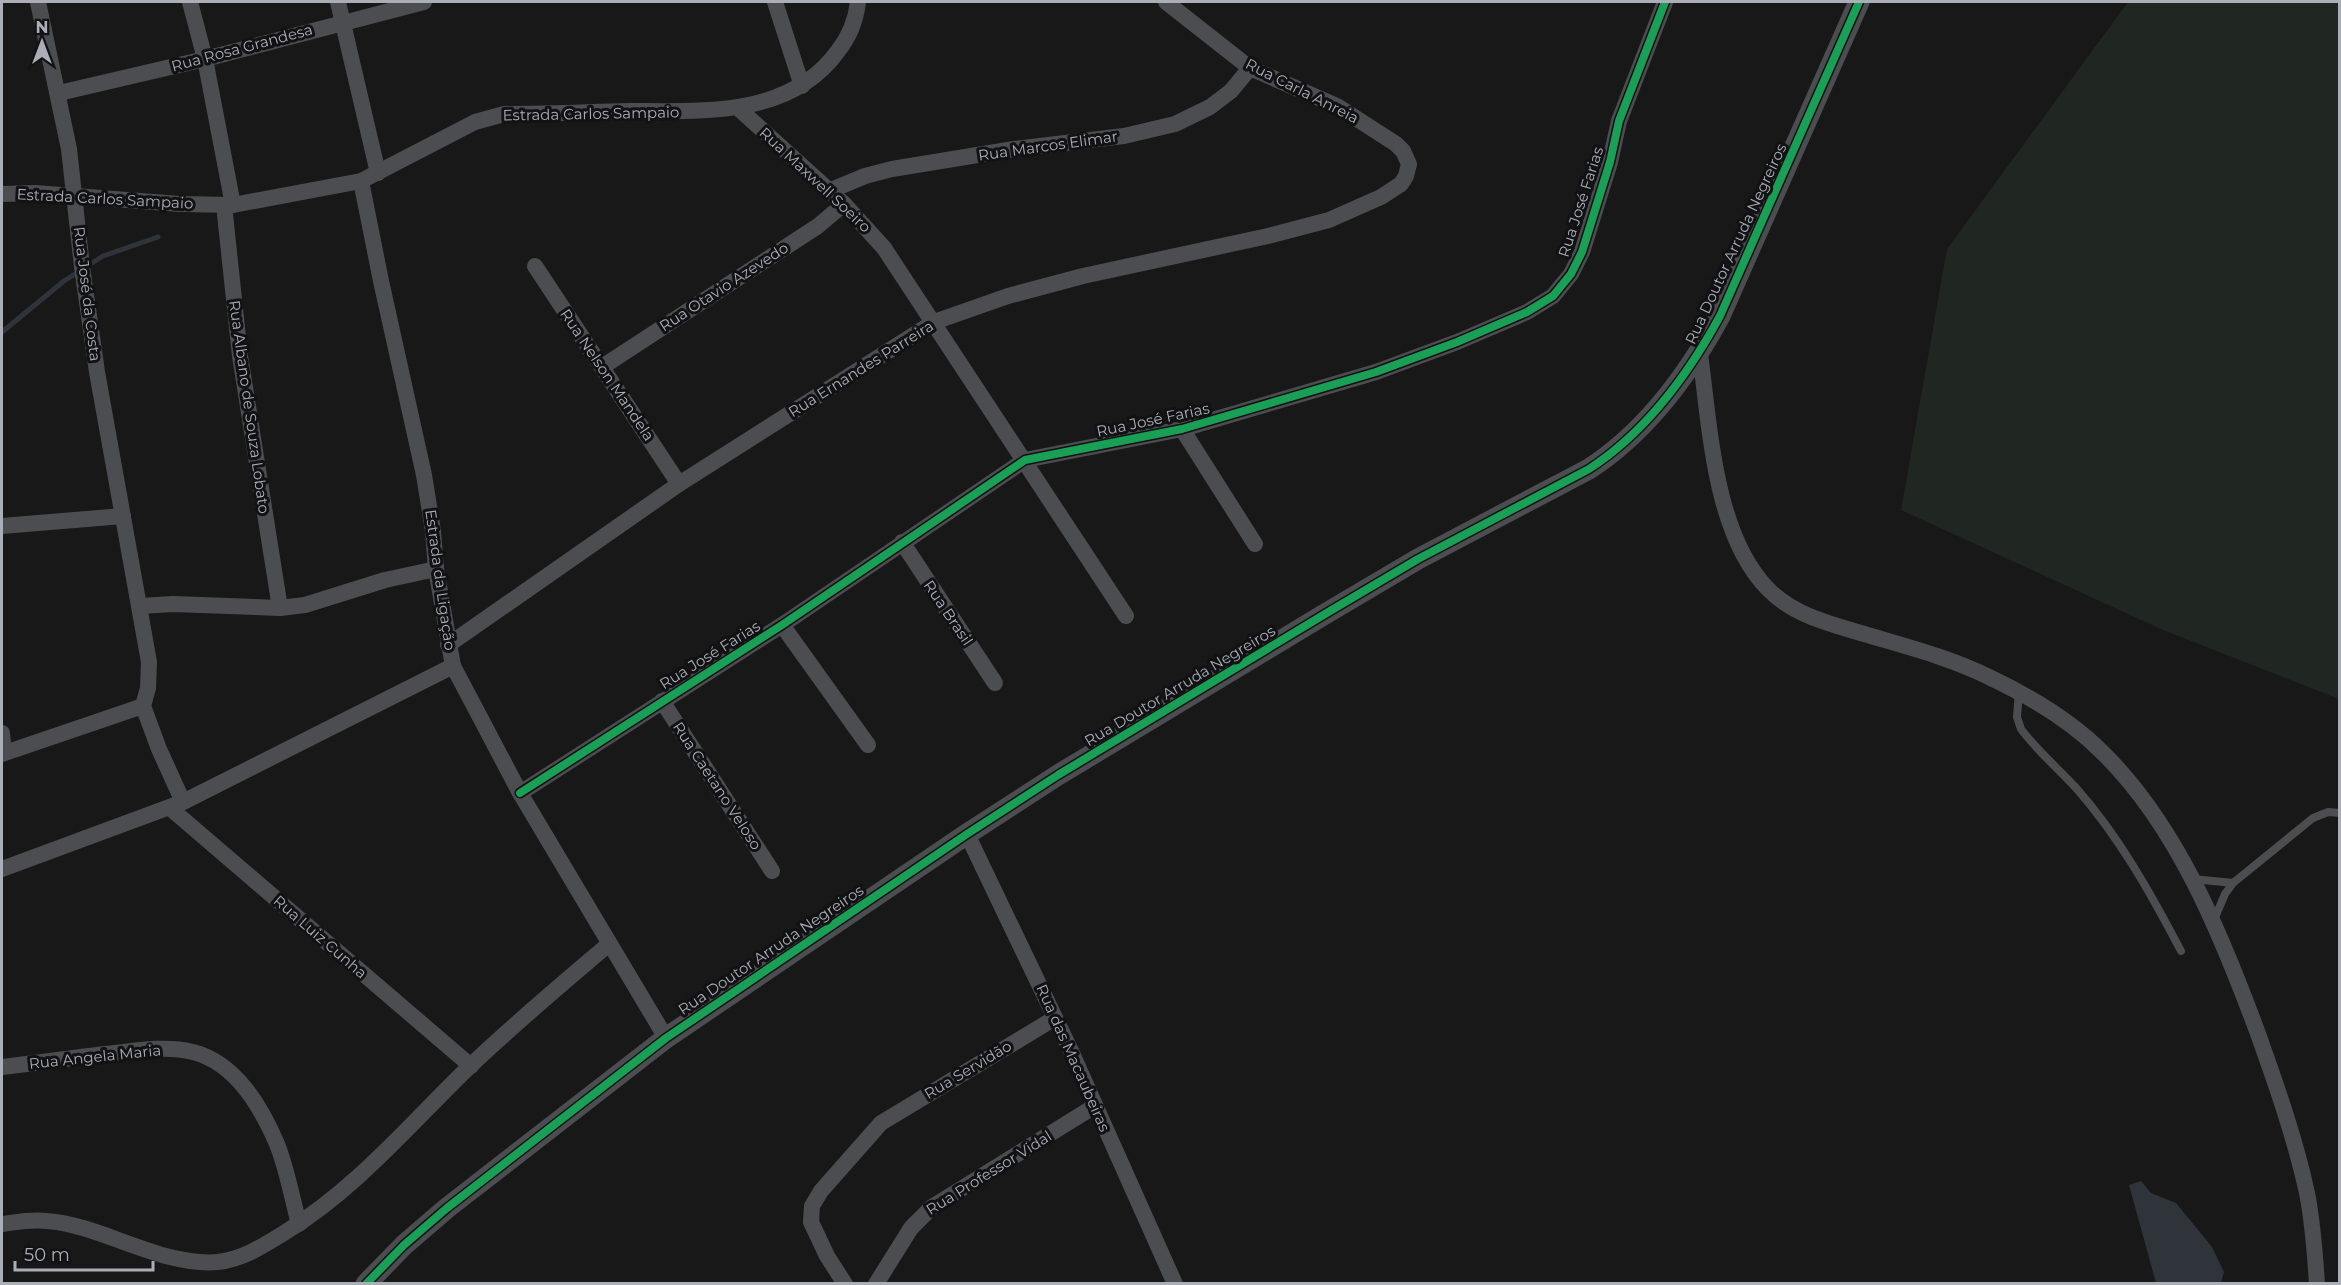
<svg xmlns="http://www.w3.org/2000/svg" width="2341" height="1285" font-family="Montserrat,sans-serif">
  <rect width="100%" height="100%" fill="#181818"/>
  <path fill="#202621" d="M 2128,2 L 2339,2 L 2339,699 L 2163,630 L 1901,510 L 1947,249 Z"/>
  <path fill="#2e343a" d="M 2141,1181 L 2151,1193 L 2176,1203 L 2212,1247 L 2224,1272 L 2221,1283 L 2156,1283 L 2129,1185 Z"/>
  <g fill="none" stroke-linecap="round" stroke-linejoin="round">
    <path stroke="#2e343a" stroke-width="5" d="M 2,332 L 64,281 L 103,256 L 158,237"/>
    <g stroke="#4c4d50" stroke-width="8">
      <path d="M 2019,691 L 2017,717 L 2021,729 C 2037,751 2059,769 2077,789 C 2120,838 2151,894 2181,951"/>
      <path d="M 2193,879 L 2233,883 L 2313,818 L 2328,812 L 2340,813"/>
      <path d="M 2214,920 L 2225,894 L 2233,883"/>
    </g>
    <g stroke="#4c4d50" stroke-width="16">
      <path d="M 38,2 L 69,149 L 82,267 L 97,372 L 149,662 L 148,688 L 143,706 L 159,749 L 183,802"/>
      <path d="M 190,2 L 205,59 L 233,205"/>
      <path d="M 338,2 L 378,173"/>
      <path d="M 775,2 L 802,86"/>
      <path d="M 59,93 L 205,59 L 424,2"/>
      <path d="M 738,108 L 844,204 L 884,248 L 1126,616"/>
      <path d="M 361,181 L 381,281 L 424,475 L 433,531 L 436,569 L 453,666 L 520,793 L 666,1038"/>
      <path d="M 829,191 L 865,176 L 892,169 L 1014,149 L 1124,136 L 1175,124 L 1210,107 L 1231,91 L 1250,68"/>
      <path d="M 2,194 L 35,193 L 180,204 L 233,205 L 361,181 L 475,122 L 504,114 C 546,114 587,112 628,111 C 701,111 790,118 838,51 C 849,37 856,20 858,2"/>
      <path d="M 224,205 L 240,356 L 280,608"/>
      <path d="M 535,266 L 679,484"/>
      <path d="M 1700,354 C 1710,426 1714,534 1768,589 C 1795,617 1835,625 1871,636 C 1912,648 1953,659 1991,678 C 2031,697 2070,720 2102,752 C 2177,825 2221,934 2257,1031 C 2276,1084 2295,1138 2307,1193 C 2313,1223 2315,1253 2317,1284"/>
      <path d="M 602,367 L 818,226 L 844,204"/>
      <path d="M 1182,429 L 1255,544"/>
      <path d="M 2,526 L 123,516"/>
      <path d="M 902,542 L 995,683"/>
      <path d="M 140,606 L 173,604 L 280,608 L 305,605 L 385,580 L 436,569"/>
      <path d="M 782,625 L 868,745"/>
      <path d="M 448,645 L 679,484 L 934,322 L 1008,296 L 1083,276 L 1268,236 L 1329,220 L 1381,197 L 1401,184 L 1406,176 L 1409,164 L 1403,151 L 1396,144 L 1337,106 L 1250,68 L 1166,2"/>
      <path d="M 662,701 L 772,871"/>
      <path d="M 2,733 L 4,753"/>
      <path d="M 2,754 L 143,706"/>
      <path d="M 520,793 L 782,625 L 1025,460 L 1182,429 L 1376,372 L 1457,342 L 1527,312 L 1553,296 L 1571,274 L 1582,252 L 1610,162 L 1619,121 L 1665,2"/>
      <path d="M 170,808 L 471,1066"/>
      <path d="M 967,834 L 1071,1051 L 1175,1284"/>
      <path d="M 2,869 L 183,802 L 453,666"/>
      <path d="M 2,1067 C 36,1063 71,1058 106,1054 C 135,1051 165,1045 193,1052 C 236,1063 261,1107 277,1144 C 287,1169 292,1198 299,1224"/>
      <path d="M 2,1224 C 17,1222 31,1219 47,1221 C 102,1225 161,1267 218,1262 C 243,1259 263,1246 284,1233 C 356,1189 409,1125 469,1067 C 514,1024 562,984 609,944"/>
      <path d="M 845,1284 L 827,1256 L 811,1222 L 812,1206 L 821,1191 L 881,1123 L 1055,1018"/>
      <path d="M 876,1284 L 911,1228 L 932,1207 L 1095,1106"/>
    </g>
    <path stroke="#4c4d50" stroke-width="21" d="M 366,1284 L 404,1245 L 447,1208 L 666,1038 L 967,834 L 1058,775 L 1325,614 L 1418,559 L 1589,469 C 1646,432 1688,375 1720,316 L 1859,2"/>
    <defs>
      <g id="cycleway">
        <path d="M 520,793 L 782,625 L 1025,460 L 1182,429 L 1376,372 L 1457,342 L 1527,312 L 1553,296 L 1571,274 L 1582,252 L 1610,162 L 1619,121 L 1665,2"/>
        <path d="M 366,1284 L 404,1245 L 447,1208 L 666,1038 L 967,834 L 1058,775 L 1325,614 L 1418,559 L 1589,469 C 1646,432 1688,375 1720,316 L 1859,2"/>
      </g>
    </defs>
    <use href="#cycleway" stroke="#121214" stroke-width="11"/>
    <use href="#cycleway" stroke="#1a9f57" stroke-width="8"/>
  </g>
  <g text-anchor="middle" stroke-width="6" stroke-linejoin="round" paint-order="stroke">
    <g font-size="15" fill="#aaaeb7" stroke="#121214">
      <text transform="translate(242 48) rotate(-15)" y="5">Rua Rosa Grandesa</text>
      <text transform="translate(1302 91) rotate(27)" y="5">Rua Carla Anreia</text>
      <text transform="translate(591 114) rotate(-1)" y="5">Estrada Carlos Sampaio</text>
      <text transform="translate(1048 146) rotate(-8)" y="5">Rua Marcos Elimar</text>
      <text transform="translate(815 180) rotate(43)" y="5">Rua Maxwell Soeiro</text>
      <text transform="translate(105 199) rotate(3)" y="5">Estrada Carlos Sampaio</text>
      <text transform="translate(1581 202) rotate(-72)" y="5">Rua José Farias</text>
      <text transform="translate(1736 244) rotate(-65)" y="5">Rua Doutor Arruda Negreiros</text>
      <text transform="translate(724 287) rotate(-33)" y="5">Rua Otavio Azevedo</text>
      <text transform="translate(87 294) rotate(83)" y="5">Rua José da Costa</text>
      <text transform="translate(861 369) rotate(-32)" y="5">Rua Ernandes Parreira</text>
      <text transform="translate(607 375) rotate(56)" y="5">Rua Nelson Mandela</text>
      <text transform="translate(249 407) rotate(82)" y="5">Rua Albano de Souza Lobato</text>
      <text transform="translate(1153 420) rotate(-12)" y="5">Rua José Farias</text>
      <text transform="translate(440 580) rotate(82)" y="5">Estrada da Ligação</text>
      <text transform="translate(948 613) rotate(56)" y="5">Rua Brasil</text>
      <text transform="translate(710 655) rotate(-32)" y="5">Rua José Farias</text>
      <text transform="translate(1180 686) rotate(-31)" y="5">Rua Doutor Arruda Negreiros</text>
      <text transform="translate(717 786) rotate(57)" y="5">Rua Caetano Veloso</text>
      <text transform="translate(320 937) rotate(41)" y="5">Rua Luiz Cunha</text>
      <text transform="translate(771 950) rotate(-34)" y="5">Rua Doutor Arruda Negreiros</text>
      <text transform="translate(95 1057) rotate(-6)" y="5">Rua Angela Maria</text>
      <text transform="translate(1073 1058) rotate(66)" y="5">Rua das Macaubeiras</text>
      <text transform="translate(968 1070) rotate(-31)" y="5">Rua Servidão</text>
      <text transform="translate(989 1173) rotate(-32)" y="5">Rua Professor Vidal</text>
    </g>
  </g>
  <rect width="2341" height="1285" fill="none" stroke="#aaaeb7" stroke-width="6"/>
  <g transform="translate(42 42)" stroke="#121214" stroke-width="4.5" paint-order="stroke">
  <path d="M0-4.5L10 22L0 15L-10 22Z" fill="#aaaeb7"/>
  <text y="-9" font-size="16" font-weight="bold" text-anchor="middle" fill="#aaaeb7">N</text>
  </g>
  <path d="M15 1261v9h138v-9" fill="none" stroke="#aaaeb7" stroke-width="3"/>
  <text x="24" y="1261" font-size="18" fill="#aaaeb7" stroke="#121214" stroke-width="4.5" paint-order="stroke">50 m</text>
</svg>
